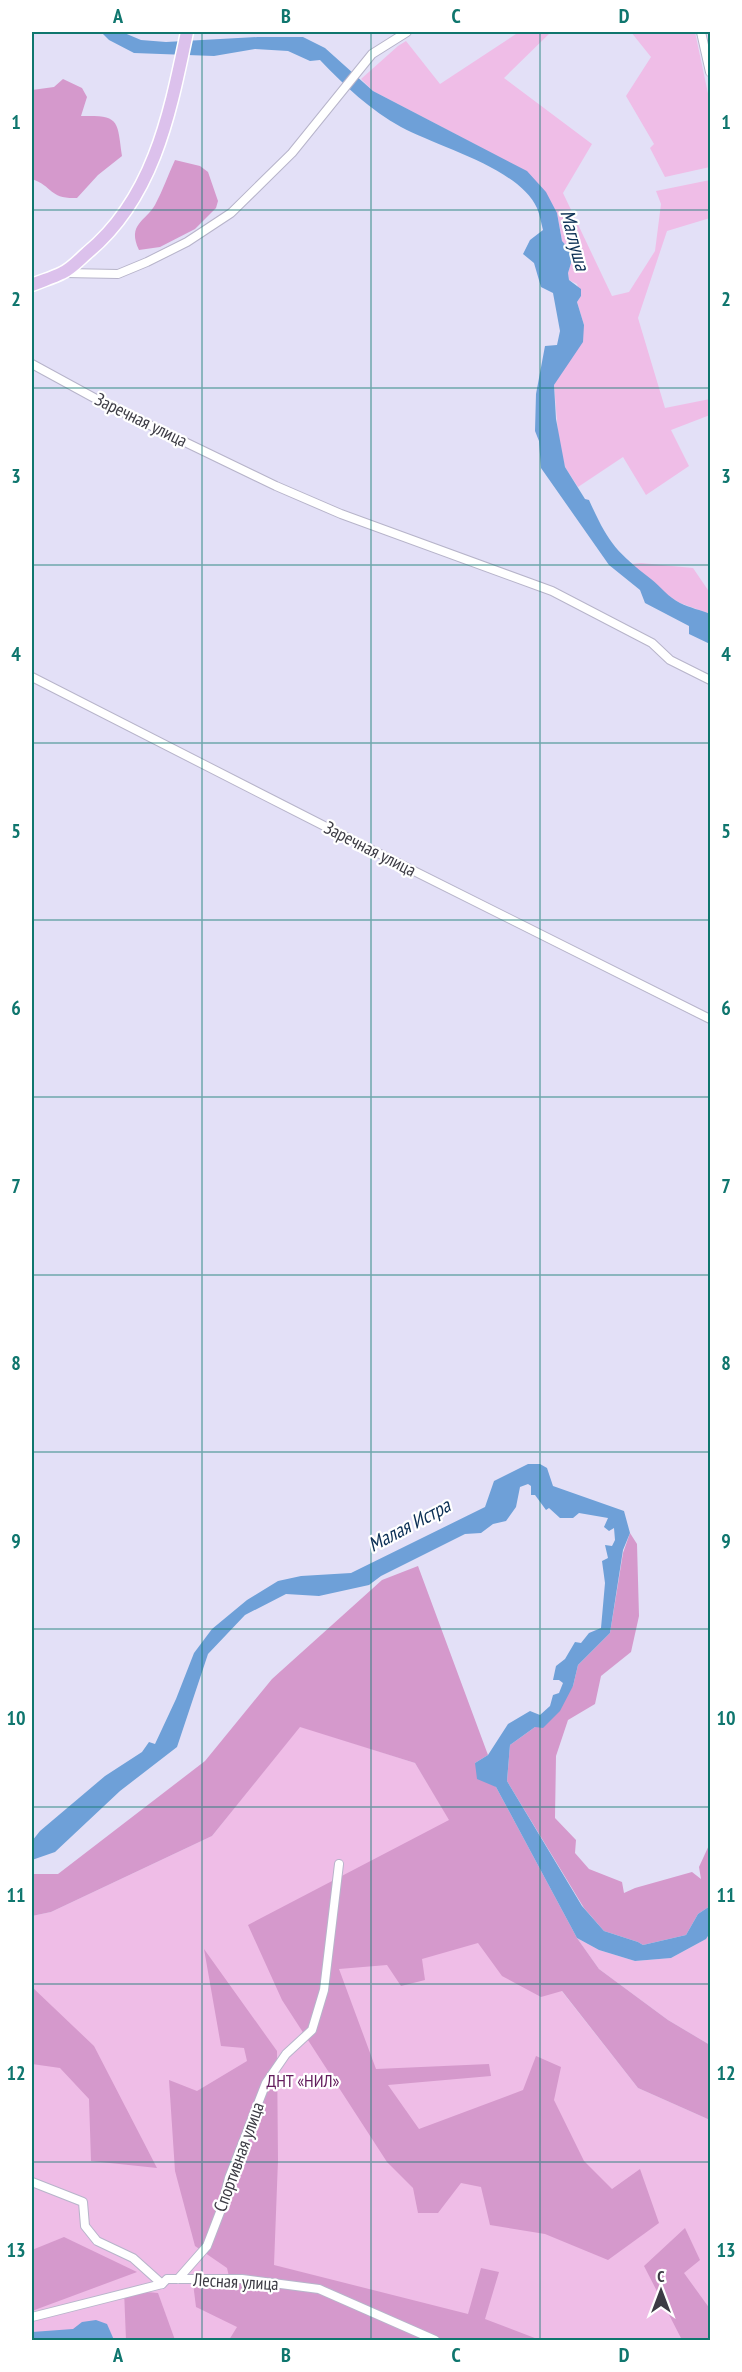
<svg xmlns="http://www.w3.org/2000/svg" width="742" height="2372" font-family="'PT Sans Narrow',sans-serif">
  <rect width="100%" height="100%" fill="#e3e0f7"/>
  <g fill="#efbde7">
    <path d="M 519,32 L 551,32 L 504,78 L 592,144 L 563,193 L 612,296 L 629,292 L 655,251 L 661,204 L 656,191 L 710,180 L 710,218 L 667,231 L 638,318 L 665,408 L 710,399 L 710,415 L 671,430 L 689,466 L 646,495 L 623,457 L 578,487 L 565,467 L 559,444 L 554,385 L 584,325 L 577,302 L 581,296 L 577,284 L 569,280 L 568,273 L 572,260 L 569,249 L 562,241 L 557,213 L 480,147 L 373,91 L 361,79 L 398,46 L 406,41 L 440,84 Z"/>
    <path d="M 631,32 L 695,32 L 710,103 L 710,167 L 665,177 L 650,148 L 654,144 L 626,96 L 651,57 Z"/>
    <path d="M 641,563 L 693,568 L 710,593 L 710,614 L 680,603 L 661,591 L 654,582 L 631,564 Z"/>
    <path d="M 300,1726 L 415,1763 L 531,1952 L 638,2088 L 710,2120 L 710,2340 L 32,2340 L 32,1916 L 51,1912 L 212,1836 Z"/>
    <path d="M 710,1933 L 710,2045 L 668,2020 L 599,1969 L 577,1938 L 599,1950 L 635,1961 L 671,1958 L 706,1939 Z"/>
  </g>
  <g fill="#d599cc">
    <path d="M 63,79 L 82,88 L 87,97 L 81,116 C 120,115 117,120 122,156 L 98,175 L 77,198 C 49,199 54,187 32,179 L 32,90 L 54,87 Z"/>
    <path d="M 175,160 L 200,166 L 208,172 L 218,201 L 216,208 L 195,229 L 160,247 L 139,250 C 127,224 145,222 155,205 C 163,190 168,175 175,160 Z"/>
    <path d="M 630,1533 L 637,1544 L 639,1616 L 631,1652 L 601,1676 L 595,1704 L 568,1720 L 556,1756 L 555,1818 L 576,1840 L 575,1853 L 589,1869 L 622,1882 L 624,1893 L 635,1888 L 692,1872 L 701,1879 L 699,1867 L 710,1843 L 710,1906 L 698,1914 L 686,1935 L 643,1945 L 638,1942 L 604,1931 L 584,1908 L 507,1781 L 510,1745 L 535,1727 L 573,1686 L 578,1665 L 610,1633 L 623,1553 Z"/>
    <path d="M 418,1566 L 488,1755 L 475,1763 L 496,1787 L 577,1938 L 599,1969 L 668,2020 L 710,2045 L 710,2120 L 638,2088 L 562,1991 L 541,1997 L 502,1976 L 478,1943 L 422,1959 L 425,1980 L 401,1986 L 387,1965 L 339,1969 L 376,2069 L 489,2064 L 491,2076 L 388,2085 L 419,2129 L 523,2090 L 536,2056 L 561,2067 L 554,2100 L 584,2161 L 612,2189 L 640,2169 L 659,2223 L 608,2260 L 545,2234 L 490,2225 L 481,2187 L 461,2183 L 438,2213 L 418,2213 L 413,2188 L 387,2162 L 282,2000 L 248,1925 L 449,1820 L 415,1763 L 300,1727 L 212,1836 L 51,1912 L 32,1916 L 32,1874 L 58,1874 L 205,1761 L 272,1679 L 382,1580 Z"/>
    <path d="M 204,1949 L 277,2051 L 278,2160 L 274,2265 L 468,2314 L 481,2268 L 499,2272 L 485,2319 L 540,2340 L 229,2340 L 237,2327 L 196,2307 L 193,2283 L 231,2285 L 227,2268 L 195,2246 L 175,2171 L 169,2080 L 197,2091 L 247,2061 L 244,2048 L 221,2046 Z"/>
    <path d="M 32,1987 L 94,2046 L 157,2168 L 91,2161 L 89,2099 L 60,2068 L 32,2064 Z"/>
    <path d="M 685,2228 L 700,2260 L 684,2273 L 710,2309 L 710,2340 L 682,2340 L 644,2266 Z"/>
    <path d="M 64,2237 L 137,2272 L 32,2311 L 32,2250 Z"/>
    <path d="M 124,2290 L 158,2293 L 175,2340 L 126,2340 Z"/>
  </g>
  <g fill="#6ea0d8">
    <path d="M 101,32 L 122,32 L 141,40 L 166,42 L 258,37 L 303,37 L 325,48 L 373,91 L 527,171 L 546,192 L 557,213 L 562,241 L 569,249 L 572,260 L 568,273 L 569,280 L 581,289 L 581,296 L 577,302 L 584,325 L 583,342 L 554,385 L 556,419 L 565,467 L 585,499 L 589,500 C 608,542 615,551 651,579 C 661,587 668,597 680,603 C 690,608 701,610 710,614 L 710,644 L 689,634 L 689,626 L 645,603 L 640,590 L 609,565 L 541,468 L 539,441 L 535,431 L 536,394 L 545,346 L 557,345 L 560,331 L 553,293 L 541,287 L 534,263 L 523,254 L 530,240 L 543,230 C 541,223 540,215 537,208 C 519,168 438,147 401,127 C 371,111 344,85 320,60 L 310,61 L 288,51 L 255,49 L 214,56 L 134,53 L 109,40 Z"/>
    <path d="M 528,1464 L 540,1464 L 547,1468 L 553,1486 L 624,1511 L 630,1533 L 623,1550 L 610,1633 L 578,1665 L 573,1686 L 560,1711 L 543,1728 L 535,1727 L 510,1745 L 507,1781 L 582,1906 L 604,1931 L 638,1942 L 643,1945 L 686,1935 L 698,1914 L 710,1906 L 710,1933 L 706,1939 L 671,1958 L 635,1961 L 599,1950 L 577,1938 L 496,1787 L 477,1779 L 475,1763 L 488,1755 L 508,1724 L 530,1711 L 540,1715 L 550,1706 L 553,1695 L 559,1693 L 563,1683 L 559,1680 L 553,1680 L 556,1666 L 565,1659 L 575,1642 L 581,1643 L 589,1633 L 601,1628 L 605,1583 L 602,1561 L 608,1558 L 605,1545 L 612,1546 L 615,1540 L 614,1528 L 609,1531 L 604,1527 L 608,1518 L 579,1513 L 573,1518 L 560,1518 L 549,1508 L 546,1510 L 535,1495 L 531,1495 L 531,1486 L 528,1484 L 520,1487 L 516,1507 L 506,1521 L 493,1524 L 481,1533 L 465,1534 L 381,1576 L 369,1585 L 319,1596 L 286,1594 L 245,1615 L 208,1654 L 177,1747 L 120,1791 L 55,1852 L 32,1860 L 32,1841 L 40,1831 L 105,1776 L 142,1752 L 149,1742 L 155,1744 L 176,1699 L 194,1653 L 212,1629 L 247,1600 L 278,1581 L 301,1576 L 351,1573 L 485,1507 L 494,1481 Z"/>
    <path d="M 96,2320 L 107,2324 L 114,2340 L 32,2340 L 32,2332 L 73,2329 L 82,2322 Z"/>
  </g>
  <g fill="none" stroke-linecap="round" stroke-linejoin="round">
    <defs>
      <g id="minor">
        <path d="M 701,32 L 710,72"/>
        <path d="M 65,273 L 118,274 L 147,262 L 187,242 L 231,213 L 292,153 L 372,54 L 407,32"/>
        <path d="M 32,364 L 98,400 L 276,486 L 341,514 L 552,591 L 652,643 L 670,660 L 710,680"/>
        <path d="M 32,677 L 342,835 L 710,1019"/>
        <path d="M 32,2182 L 83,2202 L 85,2226 L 97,2241 L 133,2258 L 162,2284"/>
        <path d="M 178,2279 L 207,2246 L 222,2207 L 229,2178 L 266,2083 L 286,2054 L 312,2030 L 324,1990 L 339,1864"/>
        <path d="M 32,2317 L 162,2284 L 167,2279 L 242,2279 L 319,2289 L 435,2340"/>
      </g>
      <path id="primary" d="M 32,285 C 41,281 52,278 62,273 C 71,269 79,260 87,253 C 154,198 170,113 187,32"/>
    </defs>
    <use href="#minor" stroke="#b7b4ca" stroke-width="10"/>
    <use href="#primary" stroke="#fff" stroke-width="15"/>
    <use href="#minor" stroke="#fff" stroke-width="8"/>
    <use href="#primary" stroke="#dcc1ec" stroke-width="12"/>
  </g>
  <path fill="none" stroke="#0f766e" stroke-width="1.5" stroke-opacity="0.55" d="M 202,32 L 202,2340M 371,32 L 371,2340M 540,32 L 540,2340M 32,210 L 710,210M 32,388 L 710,388M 32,565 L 710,565M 32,743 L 710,743M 32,920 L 710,920M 32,1097 L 710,1097M 32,1275 L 710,1275M 32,1452 L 710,1452M 32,1629 L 710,1629M 32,1807 L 710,1807M 32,1984 L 710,1984M 32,2162 L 710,2162"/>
  <g text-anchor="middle" stroke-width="4.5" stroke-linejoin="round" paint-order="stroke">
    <g font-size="18" fill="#3c3b44" stroke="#fff">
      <text transform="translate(141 420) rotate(26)" y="6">Заречная улица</text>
      <text transform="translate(370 849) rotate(27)" y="6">Заречная улица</text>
      <text transform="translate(239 2157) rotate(-70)" y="6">Спортивная улица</text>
      <text transform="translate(236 2282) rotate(3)" y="6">Лесная улица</text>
    </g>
    <g font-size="18" fill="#631d5d" stroke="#fff">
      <text x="303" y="2087">ДНТ «НИЛ»</text>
    </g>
    <g font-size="20" font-style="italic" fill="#0b2f54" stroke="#fff">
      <text transform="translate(575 240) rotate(75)" y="7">Маглуша</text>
      <text transform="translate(409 1525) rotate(-28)" y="7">Малая Истра</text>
    </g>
  </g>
  <rect width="742" height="2372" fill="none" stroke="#ffffff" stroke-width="66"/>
  <g transform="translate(661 2291)" stroke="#ffffff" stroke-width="4.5" paint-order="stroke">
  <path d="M0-4.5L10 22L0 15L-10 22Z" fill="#3c3b44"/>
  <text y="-9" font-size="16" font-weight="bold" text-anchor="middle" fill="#3c3b44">С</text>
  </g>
  <rect x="33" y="33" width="676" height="2306" fill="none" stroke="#0f766e" stroke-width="2"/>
  <g font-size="20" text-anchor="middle" font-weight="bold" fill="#0f766e">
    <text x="118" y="23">A</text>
    <text x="286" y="23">B</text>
    <text x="456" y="23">C</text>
    <text x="624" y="23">D</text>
    <text x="16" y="129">1</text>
    <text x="726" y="129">1</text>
    <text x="16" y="306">2</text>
    <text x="726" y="306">2</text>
    <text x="16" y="483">3</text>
    <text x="726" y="483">3</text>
    <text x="16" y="661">4</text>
    <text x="726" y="661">4</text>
    <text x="16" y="838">5</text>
    <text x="726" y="838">5</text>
    <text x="16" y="1015">6</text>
    <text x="726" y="1015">6</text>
    <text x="16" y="1193">7</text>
    <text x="726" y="1193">7</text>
    <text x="16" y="1370">8</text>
    <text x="726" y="1370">8</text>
    <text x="16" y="1548">9</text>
    <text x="726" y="1548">9</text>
    <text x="16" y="1725">10</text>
    <text x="726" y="1725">10</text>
    <text x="16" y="1902">11</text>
    <text x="726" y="1902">11</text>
    <text x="16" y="2080">12</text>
    <text x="726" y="2080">12</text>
    <text x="16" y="2257">13</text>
    <text x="726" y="2257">13</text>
    <text x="118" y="2362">A</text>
    <text x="286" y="2362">B</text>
    <text x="456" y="2362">C</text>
    <text x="624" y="2362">D</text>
  </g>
</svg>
